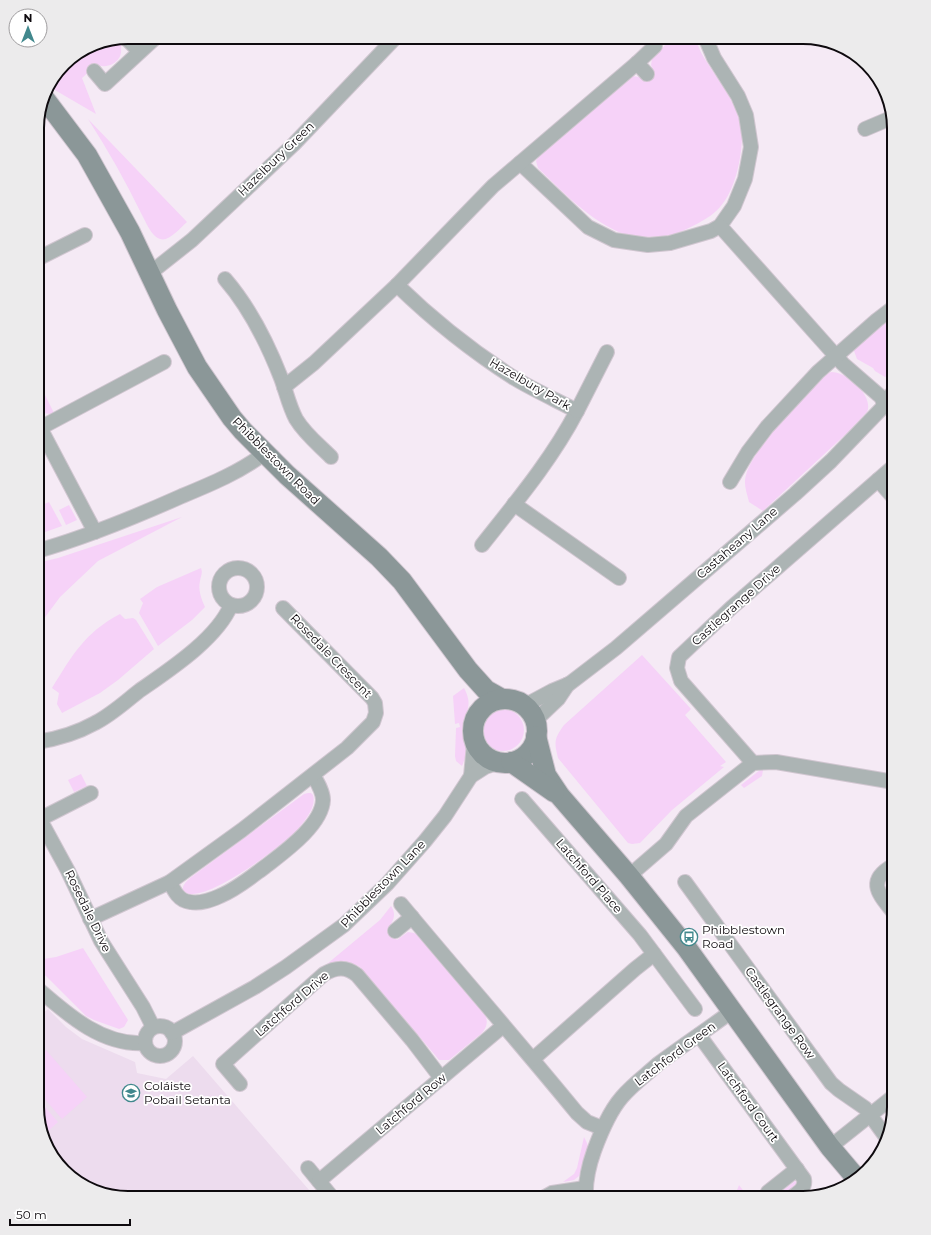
<svg xmlns="http://www.w3.org/2000/svg" width="931" height="1235" font-family="Montserrat,sans-serif">
  <rect width="100%" height="100%" fill="#f5eaf5"/>
  <path fill="#eddcee" d="M 48,1009 L 66,1027 L 82,1039 L 135,1062 L 137,1073 L 166,1079 L 193,1056 L 316,1198 L 128,1198 L 83,1186 L 52,1157 L 37,1107 L 37,1019 Z"/>
  <g fill="#f6d2f8">
    <path d="M 673,37 L 696,37 C 697,48 705,59 710,67 C 724,88 741,110 742,136 C 742,157 735,191 720,207 C 710,219 685,231 670,235 C 659,237 635,238 624,234 C 590,221 564,193 538,168 L 536,161 L 541,153 L 632,76 L 639,77 L 645,81 L 654,71 L 651,65 L 652,59 Z"/>
    <path d="M 116,39 L 121,45 C 121,49 122,54 119,58 C 115,65 103,69 97,64 L 82,78 L 96,114 L 48,86 L 68,60 L 94,44 Z"/>
    <path d="M 88,119 L 187,222 C 180,228 169,242 160,239 C 151,236 146,222 142,215 C 126,182 108,150 88,119 Z"/>
    <path d="M 894,315 L 894,376 L 890,373 L 885,377 L 875,371 L 873,368 L 857,359 L 853,348 Z"/>
    <path d="M 831,372 C 835,372 839,373 843,375 C 855,381 873,398 867,412 L 847,433 L 763,511 L 749,502 C 747,493 743,484 746,475 C 752,451 809,383 831,372 Z"/>
    <path d="M 43,391 L 54,413 L 50,414 L 43,413 L 37,405 L 37,394 Z"/>
    <path d="M 49,502 L 62,526 L 37,535 L 37,507 Z"/>
    <path d="M 69,505 L 77,520 L 66,525 L 59,510 Z"/>
    <path d="M 182,517 L 98,561 L 60,597 L 37,628 L 37,563 L 58,558 Z"/>
    <path d="M 201,568 C 203,573 201,575 200,581 C 198,590 201,598 205,607 L 192,620 L 158,646 L 139,613 L 143,603 L 140,599 L 157,587 Z"/>
    <path d="M 120,614 L 125,619 L 133,618 L 136,620 L 154,649 L 118,680 L 100,693 L 62,713 L 57,704 L 59,693 L 52,688 C 72,656 84,633 120,614 Z"/>
    <path d="M 642,655 L 691,709 L 685,715 L 726,762 L 720,766 L 724,767 L 672,810 L 640,843 L 632,844 L 628,843 L 558,758 C 554,742 554,739 564,725 Z"/>
    <path d="M 464,688 C 473,705 466,708 465,725 C 463,743 471,746 462,766 L 456,761 L 455,756 L 456,728 L 460,727 L 459,723 L 455,724 L 453,696 Z"/>
    <circle cx="503" cy="730" r="21"/>
    <path d="M 760,770 L 763,770 L 762,776 L 744,788 L 741,785 Z"/>
    <path d="M 81,774 L 87,786 L 74,792 L 68,780 Z"/>
    <path d="M 308,793 L 311,793 L 313,795 C 317,806 305,821 297,830 C 285,844 203,906 185,892 C 179,888 187,881 190,878 L 304,794 Z"/>
    <path d="M 391,906 C 397,915 393,921 388,929 L 397,940 L 408,932 L 414,933 L 420,937 L 484,1012 C 488,1020 488,1026 482,1033 L 449,1060 L 439,1060 L 435,1055 L 360,967 C 346,960 342,960 327,964 L 380,920 Z"/>
    <path d="M 83,948 L 128,1020 L 124,1027 L 119,1029 L 94,1020 L 86,1016 L 46,976 L 37,971 L 37,960 L 56,957 Z"/>
    <path d="M 46,1050 L 87,1097 L 62,1119 L 37,1090 L 37,1058 Z"/>
    <path d="M 37,1098 L 58,1122 L 45,1134 L 37,1107 Z"/>
    <path d="M 584,1137 L 587,1143 L 588,1147 L 579,1176 L 574,1180 L 563,1182 L 574,1174 L 577,1168 Z"/>
    <path d="M 795,1181 L 797,1183 L 780,1198 L 773,1198 Z"/>
    <path d="M 739,1185 L 749,1198 L 734,1198 Z"/>
  </g>
  <g fill="none" stroke-linecap="round" stroke-linejoin="round">
    <defs>
      <g id="street">
        <path d="M 126,38 L 139,51"/>
        <path d="M 637,63 L 647,74"/>
        <path d="M 94,71 L 105,84 L 156,37"/>
        <path d="M 865,129 L 891,118"/>
        <path d="M 520,163 L 588,227 L 614,240 L 648,245 L 670,243 L 711,231 L 720,226 L 734,206 L 745,179 L 751,147 L 746,115 L 738,96 L 714,58 L 705,37"/>
        <path d="M 720,226 L 843,364 L 881,397 L 884,403"/>
        <path d="M 37,259 L 85,235"/>
        <path d="M 149,274 L 192,240 L 294,144 L 396,37"/>
        <path d="M 225,279 C 250,308 267,342 281,378 C 286,391 289,406 296,419 C 305,434 319,445 331,457"/>
        <path d="M 397,285 C 433,320 472,351 514,378 C 534,390 556,400 577,411 C 552,459 516,502 482,545"/>
        <path d="M 284,387 L 314,363 L 397,285 L 493,186 L 637,63 L 655,46"/>
        <path d="M 577,411 L 607,352"/>
        <path d="M 37,422 L 95,532"/>
        <path d="M 40,428 L 164,362"/>
        <path d="M 878,480 L 894,498"/>
        <path d="M 730,482 L 748,452 L 767,427 L 818,372 L 877,320 L 894,307"/>
        <path d="M 514,504 L 619,578"/>
        <path d="M 37,551 C 87,537 135,517 182,496 C 211,484 240,472 265,453"/>
        <circle cx="238" cy="587" r="19"/>
        <path d="M 524,706 L 552,691 L 569,684 L 616,648 L 795,494 L 831,461 L 882,408 L 884,403 L 894,391"/>
        <path d="M 536,728 L 539,717 L 558,699 L 568,684"/>
        <path d="M 37,742 C 57,739 77,733 95,723 C 111,715 125,702 139,691 C 169,670 217,639 231,605"/>
        <path d="M 753,763 L 681,681 L 677,668 L 679,657 L 731,608 L 894,466"/>
        <path d="M 471,776 L 474,744 L 473,736"/>
        <path d="M 522,799 L 640,935 L 695,1009"/>
        <path d="M 37,814 L 68,871 L 101,941 L 143,1007 L 153,1027"/>
        <path d="M 40,819 L 91,793"/>
        <path d="M 629,876 L 666,844 L 686,816 L 753,763 L 776,762 L 894,782"/>
        <path d="M 170,882 C 174,891 179,901 190,902 C 201,904 211,900 220,896 C 237,889 251,877 266,866 C 284,852 322,825 323,800 C 323,791 317,782 313,775"/>
        <path d="M 685,882 L 831,1083 L 839,1090 L 865,1108 L 886,1137"/>
        <path d="M 401,904 C 459,974 519,1042 577,1113 L 587,1122 L 602,1128"/>
        <path d="M 894,913 C 879,894 865,881 894,865"/>
        <path d="M 90,919 L 170,882 L 242,830 L 347,748 L 373,722 L 376,713 L 375,703 L 372,698 L 283,608"/>
        <path d="M 395,931 L 412,917"/>
        <path d="M 37,988 C 67,1014 102,1046 145,1043"/>
        <circle cx="160" cy="1041" r="15"/>
        <path d="M 172,1033 L 255,987 L 286,967 L 344,925 L 387,884 L 425,841 L 445,816 L 471,776 L 485,767 L 500,762"/>
        <path d="M 699,1035 L 804,1179 C 806,1189 797,1193 791,1198"/>
        <path d="M 533,1059 L 635,969 L 654,954"/>
        <path d="M 240,1084 L 223,1064 L 324,974 C 336,967 346,966 357,975 L 412,1040 L 441,1078"/>
        <path d="M 830,1147 L 894,1096"/>
        <path d="M 308,1168 L 331,1196"/>
        <path d="M 319,1181 L 503,1026"/>
        <path d="M 543,1198 L 552,1193 L 585,1188"/>
        <path d="M 586,1198 C 585,1182 589,1165 594,1151 C 601,1132 609,1112 622,1097 C 633,1084 646,1075 658,1064 C 682,1046 708,1029 732,1011"/>
        <path d="M 765,1198 L 768,1192 L 797,1169"/>
      </g>
      <g id="secondary">
        <path d="M 44,98 L 87,155 L 130,232 L 167,310 L 197,367 L 232,418 L 243,431 L 287,475 L 379,557 L 402,581 L 468,670 L 486,690 L 502,699"/>
        <circle cx="505" cy="731" r="32"/>
        <path d="M 536,736 L 546,775 L 560,796 L 629,876 L 686,947 L 830,1147 L 857,1179"/>
        <path d="M 511,762 L 554,792"/>
      </g>
    </defs>
    <use href="#street" stroke="#d0c6d0" stroke-width="16"/>
    <use href="#secondary" stroke="#d0c6d0" stroke-width="22"/>
    <use href="#street" stroke="#acb4b4" stroke-width="14"/>
    <use href="#secondary" stroke="#8b9798" stroke-width="20"/>
  </g>
  <defs>
    <symbol id="bus-ring" viewBox="-11 -11 22 22"><circle r="9.5" fill="#fff" stroke="#41888d" stroke-width="1.5"/><path d="M-5-6H5V4H4V6H2V4H-2V6H-4V4H-5ZM-3.5-4V0h7V-4ZM-3.5 1.2v1.5H-2V1.2ZM2 1.2v1.5H3.5V1.2Z" fill="#41888d"/></symbol>
    <symbol id="school-ring" viewBox="-11 -11 22 22"><circle r="9.5" fill="#fff" stroke="#41888d" stroke-width="1.5"/><path d="M0-5L7-2L0 1L-7-2ZM-4 1L0 2.5L4 1V4Q0 6-4 4Z" fill="#41888d"/></symbol>
  </defs>
  <g fill-rule="evenodd">
    <use href="#bus-ring" x="679" y="927" width="20" height="20"/>
    <use href="#school-ring" x="121" y="1083" width="20" height="20"/>
  </g>
  <g text-anchor="middle" stroke-width="3.5" stroke-linejoin="round" paint-order="stroke">
    <g font-size="12" fill="#0e0a0e" stroke="#fff">
      <text transform="translate(276 159) rotate(-44)" y="4">Hazelbury Green</text>
      <text transform="translate(530 384) rotate(30)" y="4">Hazelbury Park</text>
      <text transform="translate(276 461) rotate(45)" y="4">Phibblestown Road</text>
      <text transform="translate(737 543) rotate(-41)" y="4">Castaheany Lane</text>
      <text transform="translate(736 605) rotate(-42)" y="4">Castlegrange Drive</text>
      <text transform="translate(331 656) rotate(46)" y="4">Rosedale Crescent</text>
      <text transform="translate(589 876) rotate(49)" y="4">Latchford Place</text>
      <text transform="translate(383 884) rotate(-46)" y="4">Phibblestown Lane</text>
      <text transform="translate(88 911) rotate(64)" y="4">Rosedale Drive</text>
      <text transform="translate(292 1004) rotate(-41)" y="4">Latchford Drive</text>
      <text transform="translate(780 1013) rotate(54)" y="4">Castlegrange Row</text>
      <text transform="translate(675 1054) rotate(-37)" y="4">Latchford Green</text>
      <text transform="translate(748 1102) rotate(54)" y="4">Latchford Court</text>
      <text transform="translate(411 1104) rotate(-40)" y="4">Latchford Row</text>
    </g>
    <g font-size="12" fill="#0e0a0e" stroke="#fff" text-anchor="start">
      <text x="702" y="934">Phibblestown<tspan x="702" dy="14">Road</tspan></text>
      <text x="144" y="1090">Coláiste<tspan x="144" dy="14">Pobail Setanta</tspan></text>
    </g>
  </g>
  <path d="M0 0H931V1235H0ZM128 44H803A84 84 0 0 1 887 128V1107A84 84 0 0 1 803 1191H128A84 84 0 0 1 44 1107V128A84 84 0 0 1 128 44Z" fill="#ecebec" fill-rule="evenodd"/>
  <path fill="none" stroke="#0e0a0e" stroke-width="2" d="M128 44H803A84 84 0 0 1 887 128V1107A84 84 0 0 1 803 1191H128A84 84 0 0 1 44 1107V128A84 84 0 0 1 128 44Z"/>
  <g transform="translate(28 28)"><circle r="19" fill="#ffffff" stroke="#9f9d9f"/>
  <path d="M0-3L7 15L0 10L-7 15Z" fill="#41888d"/>
  <text y="-6" font-size="11" font-weight="bold" text-anchor="middle" fill="#0e0a0e">N</text>
  </g>
  <path d="M10 1219v6h120v-6" fill="none" stroke="#0e0a0e" stroke-width="2"/>
  <text x="16" y="1219" font-size="12" fill="#0e0a0e" stroke="#ffffff" stroke-width="3" paint-order="stroke">50 m</text>
</svg>
